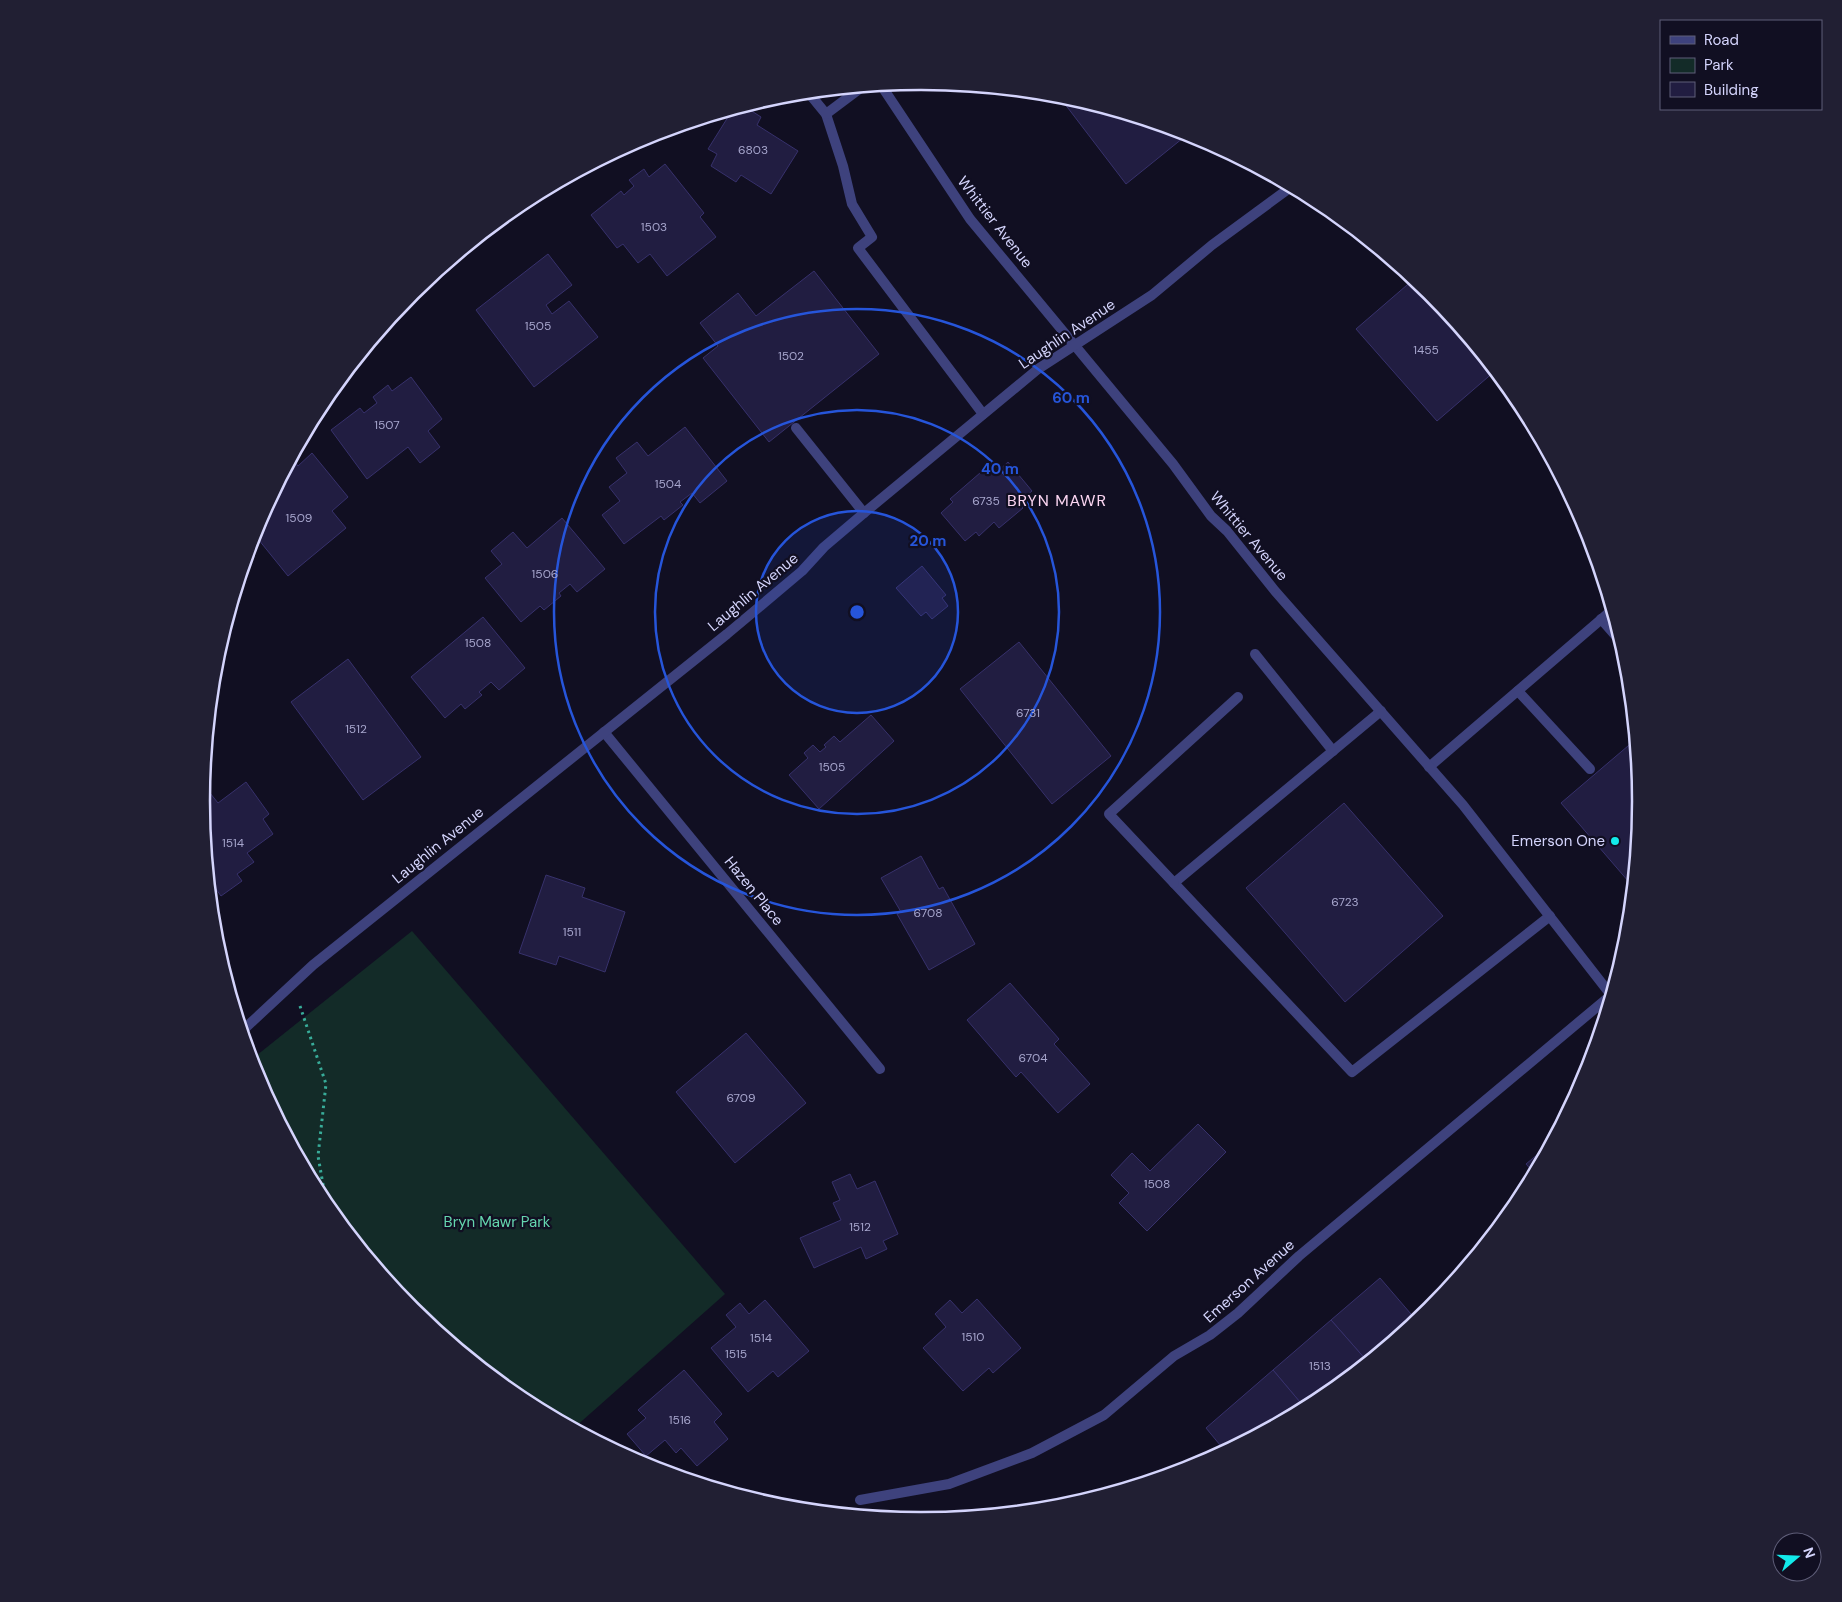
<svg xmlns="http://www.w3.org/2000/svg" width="1842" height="1602" font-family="'DM Sans',sans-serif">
  <rect width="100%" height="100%" fill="#110f22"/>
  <path fill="#132b28" d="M 412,931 L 725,1294 L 574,1428 L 521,1399 L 412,1310 L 322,1201 L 256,1076 L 251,1060 Z"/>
  <g fill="#211d41" stroke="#37316c">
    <path d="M 1058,95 L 1062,95 L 1188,134 L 1126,184 Z"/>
    <path d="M 744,106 L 761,117 L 757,125 L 798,151 L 771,194 L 741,175 L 736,182 L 711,166 L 717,154 L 708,149 L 733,109 Z"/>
    <path d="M 665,164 L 704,213 L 700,217 L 716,237 L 667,276 L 650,254 L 638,263 L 623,244 L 617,248 L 591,215 L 621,191 L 624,195 L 634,186 L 629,180 L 644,169 L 649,177 Z"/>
    <path d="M 548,254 L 572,285 L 546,305 L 552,314 L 569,301 L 598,337 L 534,387 L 476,310 Z"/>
    <path d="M 814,271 L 879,354 L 769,442 L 703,358 L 718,346 L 700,323 L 738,293 L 756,316 Z"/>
    <path d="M 1414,279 L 1430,292 L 1495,371 L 1437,421 L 1356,329 Z"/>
    <path d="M 411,377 L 442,419 L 428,431 L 440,447 L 420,463 L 408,447 L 367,479 L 331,430 L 360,408 L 364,413 L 377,403 L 373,397 L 388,385 L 392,391 Z"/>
    <path d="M 685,427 L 727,481 L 700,503 L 692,493 L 680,502 L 683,505 L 664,520 L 661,516 L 624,544 L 602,515 L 620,501 L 609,487 L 627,473 L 616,458 L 637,442 L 648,456 Z"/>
    <path d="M 312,453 L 348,497 L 332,511 L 346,528 L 288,576 L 254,534 L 290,463 L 293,460 L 298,466 Z"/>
    <path d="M 1008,462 L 1032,491 L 1019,502 L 1023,508 L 999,528 L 994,522 L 979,536 L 976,532 L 965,541 L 941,513 L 953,502 L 950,499 L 988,466 L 995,474 Z"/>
    <path d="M 562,518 L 605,569 L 577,592 L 570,584 L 559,593 L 561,596 L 544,610 L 540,606 L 521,622 L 485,578 L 502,564 L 491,551 L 513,532 L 527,548 Z"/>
    <path d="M 922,566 L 946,595 L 942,598 L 948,606 L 932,619 L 926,612 L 921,616 L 896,588 Z"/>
    <path d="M 483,617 L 525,668 L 499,690 L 491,682 L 479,692 L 482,695 L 465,709 L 461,704 L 445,718 L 411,677 Z"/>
    <path d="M 1019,642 L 1111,756 L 1052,804 L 960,689 Z"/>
    <path d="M 348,659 L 421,757 L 363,800 L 291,702 Z"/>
    <path d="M 871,715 L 894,741 L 819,809 L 789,775 L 808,758 L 804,753 L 813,745 L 820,752 L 826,747 L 824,745 L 834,736 L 840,742 Z"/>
    <path d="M 1635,740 L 1641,801 L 1633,878 L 1629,882 L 1561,803 Z"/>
    <path d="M 246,782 L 269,814 L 263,819 L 273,834 L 247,853 L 254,862 L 237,874 L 242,881 L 221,896 L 216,889 L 210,893 L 201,801 L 202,791 L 206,788 L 218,803 Z"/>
    <path d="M 1344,803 L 1443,916 L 1345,1002 L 1246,888 Z"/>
    <path d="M 921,856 L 939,889 L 943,887 L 975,944 L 929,970 L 897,914 L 901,912 L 881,878 Z"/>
    <path d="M 546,875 L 585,888 L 582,897 L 625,912 L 605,972 L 559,956 L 556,965 L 519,953 Z"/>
    <path d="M 1010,983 L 1059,1039 L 1054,1044 L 1090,1084 L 1058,1113 L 1021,1072 L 1016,1077 L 967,1020 Z"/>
    <path d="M 746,1033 L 806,1103 L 735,1163 L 676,1092 Z"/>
    <path d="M 1198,1124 L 1226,1152 L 1147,1231 L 1119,1203 L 1129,1193 L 1111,1175 L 1132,1153 L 1150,1171 Z"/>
    <path d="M 1550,1144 L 1534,1173 L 1526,1164 Z"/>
    <path d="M 850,1174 L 857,1189 L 875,1181 L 898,1234 L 883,1241 L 887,1249 L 866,1259 L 861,1247 L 814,1268 L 800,1238 L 841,1220 L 833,1203 L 840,1200 L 832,1182 Z"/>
    <path d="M 1380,1278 L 1417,1321 L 1367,1361 L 1331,1320 Z"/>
    <path d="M 977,1299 L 1021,1348 L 993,1373 L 989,1368 L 963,1391 L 923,1348 L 946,1327 L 935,1314 L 950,1300 L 962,1313 Z"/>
    <path d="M 765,1300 L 809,1351 L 778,1377 L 773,1371 L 748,1392 L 711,1348 L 736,1327 L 726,1315 L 740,1303 L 749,1314 Z"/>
    <path d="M 1331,1320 L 1367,1361 L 1321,1400 L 1305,1408 L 1273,1370 Z"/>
    <path d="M 684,1370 L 722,1414 L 714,1422 L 728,1439 L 697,1466 L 681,1448 L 676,1453 L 665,1440 L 646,1456 L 627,1434 L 646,1418 L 638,1410 Z"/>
    <path d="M 1273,1370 L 1305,1408 L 1225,1451 L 1206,1428 Z"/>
  </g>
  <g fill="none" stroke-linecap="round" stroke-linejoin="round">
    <path stroke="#38ac99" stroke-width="3" stroke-dasharray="2.5 4" stroke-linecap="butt" d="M 300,1006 L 326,1084 L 318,1156 L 327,1207"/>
    <g stroke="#3e427d" stroke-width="10">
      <path d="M 808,92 L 826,114 L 843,166 L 852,204 L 872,237 L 858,248 L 983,414"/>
      <path d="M 826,114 L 862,87"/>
      <path d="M 796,428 L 864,513"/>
      <path d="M 1601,619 L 1622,643"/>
      <path d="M 1255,654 L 1333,751"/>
      <path d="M 1518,691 L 1590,769"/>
      <path d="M 1381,711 L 1174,883 L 1352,1072 L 1550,916"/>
      <path d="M 1429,767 L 1612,610"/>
      <path d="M 1174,883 L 1109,814 L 1238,697"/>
    </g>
    <g stroke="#3e427d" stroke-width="10">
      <path d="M 881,85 L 970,219 L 1173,464 L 1211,516 L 1227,531 L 1275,591 L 1463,805 L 1611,995"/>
      <path d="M 604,732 L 880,1069"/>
      <path d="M 242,1031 L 313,965 L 727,634 L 802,571 L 824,547 L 864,513 L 1038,369 L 1152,295 L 1212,245 L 1291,187"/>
      <path d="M 860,1500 L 949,1484 L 1032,1453 L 1104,1415 L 1174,1356 L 1210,1335 L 1238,1313 L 1299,1256 L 1610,996"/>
    </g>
  </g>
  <circle cx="857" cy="612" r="101" fill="#2655da" fill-opacity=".12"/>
  <g fill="none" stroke="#2655da" stroke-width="2.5">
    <circle cx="857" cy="612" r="101"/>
    <circle cx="857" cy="612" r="202"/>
    <circle cx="857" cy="612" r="303"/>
  </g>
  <circle fill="#12eaea" stroke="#110f22" stroke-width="2" cx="1615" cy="841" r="5"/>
  <g text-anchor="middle" stroke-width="4.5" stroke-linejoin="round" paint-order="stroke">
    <g font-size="12" fill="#a7a6cd">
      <text x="753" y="154">6803</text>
      <text x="654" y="231">1503</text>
      <text x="538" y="330">1505</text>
      <text x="1426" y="354">1455</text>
      <text x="791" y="360">1502</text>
      <text x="387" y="429">1507</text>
      <text x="668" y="488">1504</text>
      <text x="986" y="505">6735</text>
      <text x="299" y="522">1509</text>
      <text x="545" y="578">1506</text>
      <text x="478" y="647">1508</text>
      <text x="1028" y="717">6731</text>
      <text x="356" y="733">1512</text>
      <text x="832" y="771">1505</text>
      <text x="233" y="847">1514</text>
      <text x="1345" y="906">6723</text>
      <text x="928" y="917">6708</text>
      <text x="572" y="936">1511</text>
      <text x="1033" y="1062">6704</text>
      <text x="741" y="1102">6709</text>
      <text x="1157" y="1188">1508</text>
      <text x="860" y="1231">1512</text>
      <text x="973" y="1341">1510</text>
      <text x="761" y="1342">1514</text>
      <text x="736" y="1358">1515</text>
      <text x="1320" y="1370">1513</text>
      <text x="680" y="1424">1516</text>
    </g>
    <g font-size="15" fill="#d4d4fc" stroke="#110f22">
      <text transform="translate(995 222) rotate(52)" y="5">Whittier Avenue</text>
      <text transform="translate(1067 334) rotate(-34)" y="5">Laughlin Avenue</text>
      <text transform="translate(1249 536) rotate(50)" y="5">Whittier Avenue</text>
      <text transform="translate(753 592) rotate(-40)" y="5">Laughlin Avenue</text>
      <text transform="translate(438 845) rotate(-39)" y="5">Laughlin Avenue</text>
      <text transform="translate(754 891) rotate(51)" y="5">Hazen Place</text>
      <text transform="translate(1249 1281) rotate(-42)" y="5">Emerson Avenue</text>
    </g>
    <g font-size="15" fill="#d4d4fc" stroke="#110f22" text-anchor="end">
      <text x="1605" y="846">Emerson One</text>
    </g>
    <g font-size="15" fill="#65d6af" stroke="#110f22">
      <text x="497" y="1227">Bryn Mawr Park</text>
    </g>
    <g font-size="16" letter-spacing="1" fill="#fcd6f2" stroke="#110f22">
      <text x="1057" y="506">BRYN MAWR</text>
    </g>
  </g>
  <path d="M0 0H1842V1602H0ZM210 801a711 711 0 1 1 1422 0a711 711 0 1 1-1422 0Z" fill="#211f33" fill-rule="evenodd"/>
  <path fill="none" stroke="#d4d4fc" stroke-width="2.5" d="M210 801a711 711 0 1 1 1422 0a711 711 0 1 1-1422 0Z"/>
  <circle cx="857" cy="612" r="8" fill="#2655da" stroke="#110f22" stroke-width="2.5"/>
  <g font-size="15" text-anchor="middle" font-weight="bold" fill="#2655da" stroke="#110f22" stroke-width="4.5" stroke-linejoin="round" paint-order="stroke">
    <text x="1071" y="403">60 m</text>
    <text x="1000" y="474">40 m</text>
    <text x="928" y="546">20 m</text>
  </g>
  <rect x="1660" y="20" width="162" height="90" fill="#110f22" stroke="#5f5e79"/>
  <rect x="1670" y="36" width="25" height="8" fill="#3e427d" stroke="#5f5e79"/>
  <text x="1704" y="45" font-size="15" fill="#d4d4fc">Road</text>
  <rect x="1670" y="58" width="25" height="15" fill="#132b28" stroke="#5f5e79"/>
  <text x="1704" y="70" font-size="15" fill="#d4d4fc">Park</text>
  <rect x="1670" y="82" width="25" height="15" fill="#211d41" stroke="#5f5e79"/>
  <text x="1704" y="95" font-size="15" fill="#d4d4fc">Building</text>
  <g transform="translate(1797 1557) rotate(71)"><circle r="24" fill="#110f22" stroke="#5f5e79"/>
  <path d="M0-4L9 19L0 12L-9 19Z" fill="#12eaea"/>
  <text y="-8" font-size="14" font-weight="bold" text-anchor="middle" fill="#d4d4fc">N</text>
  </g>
</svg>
